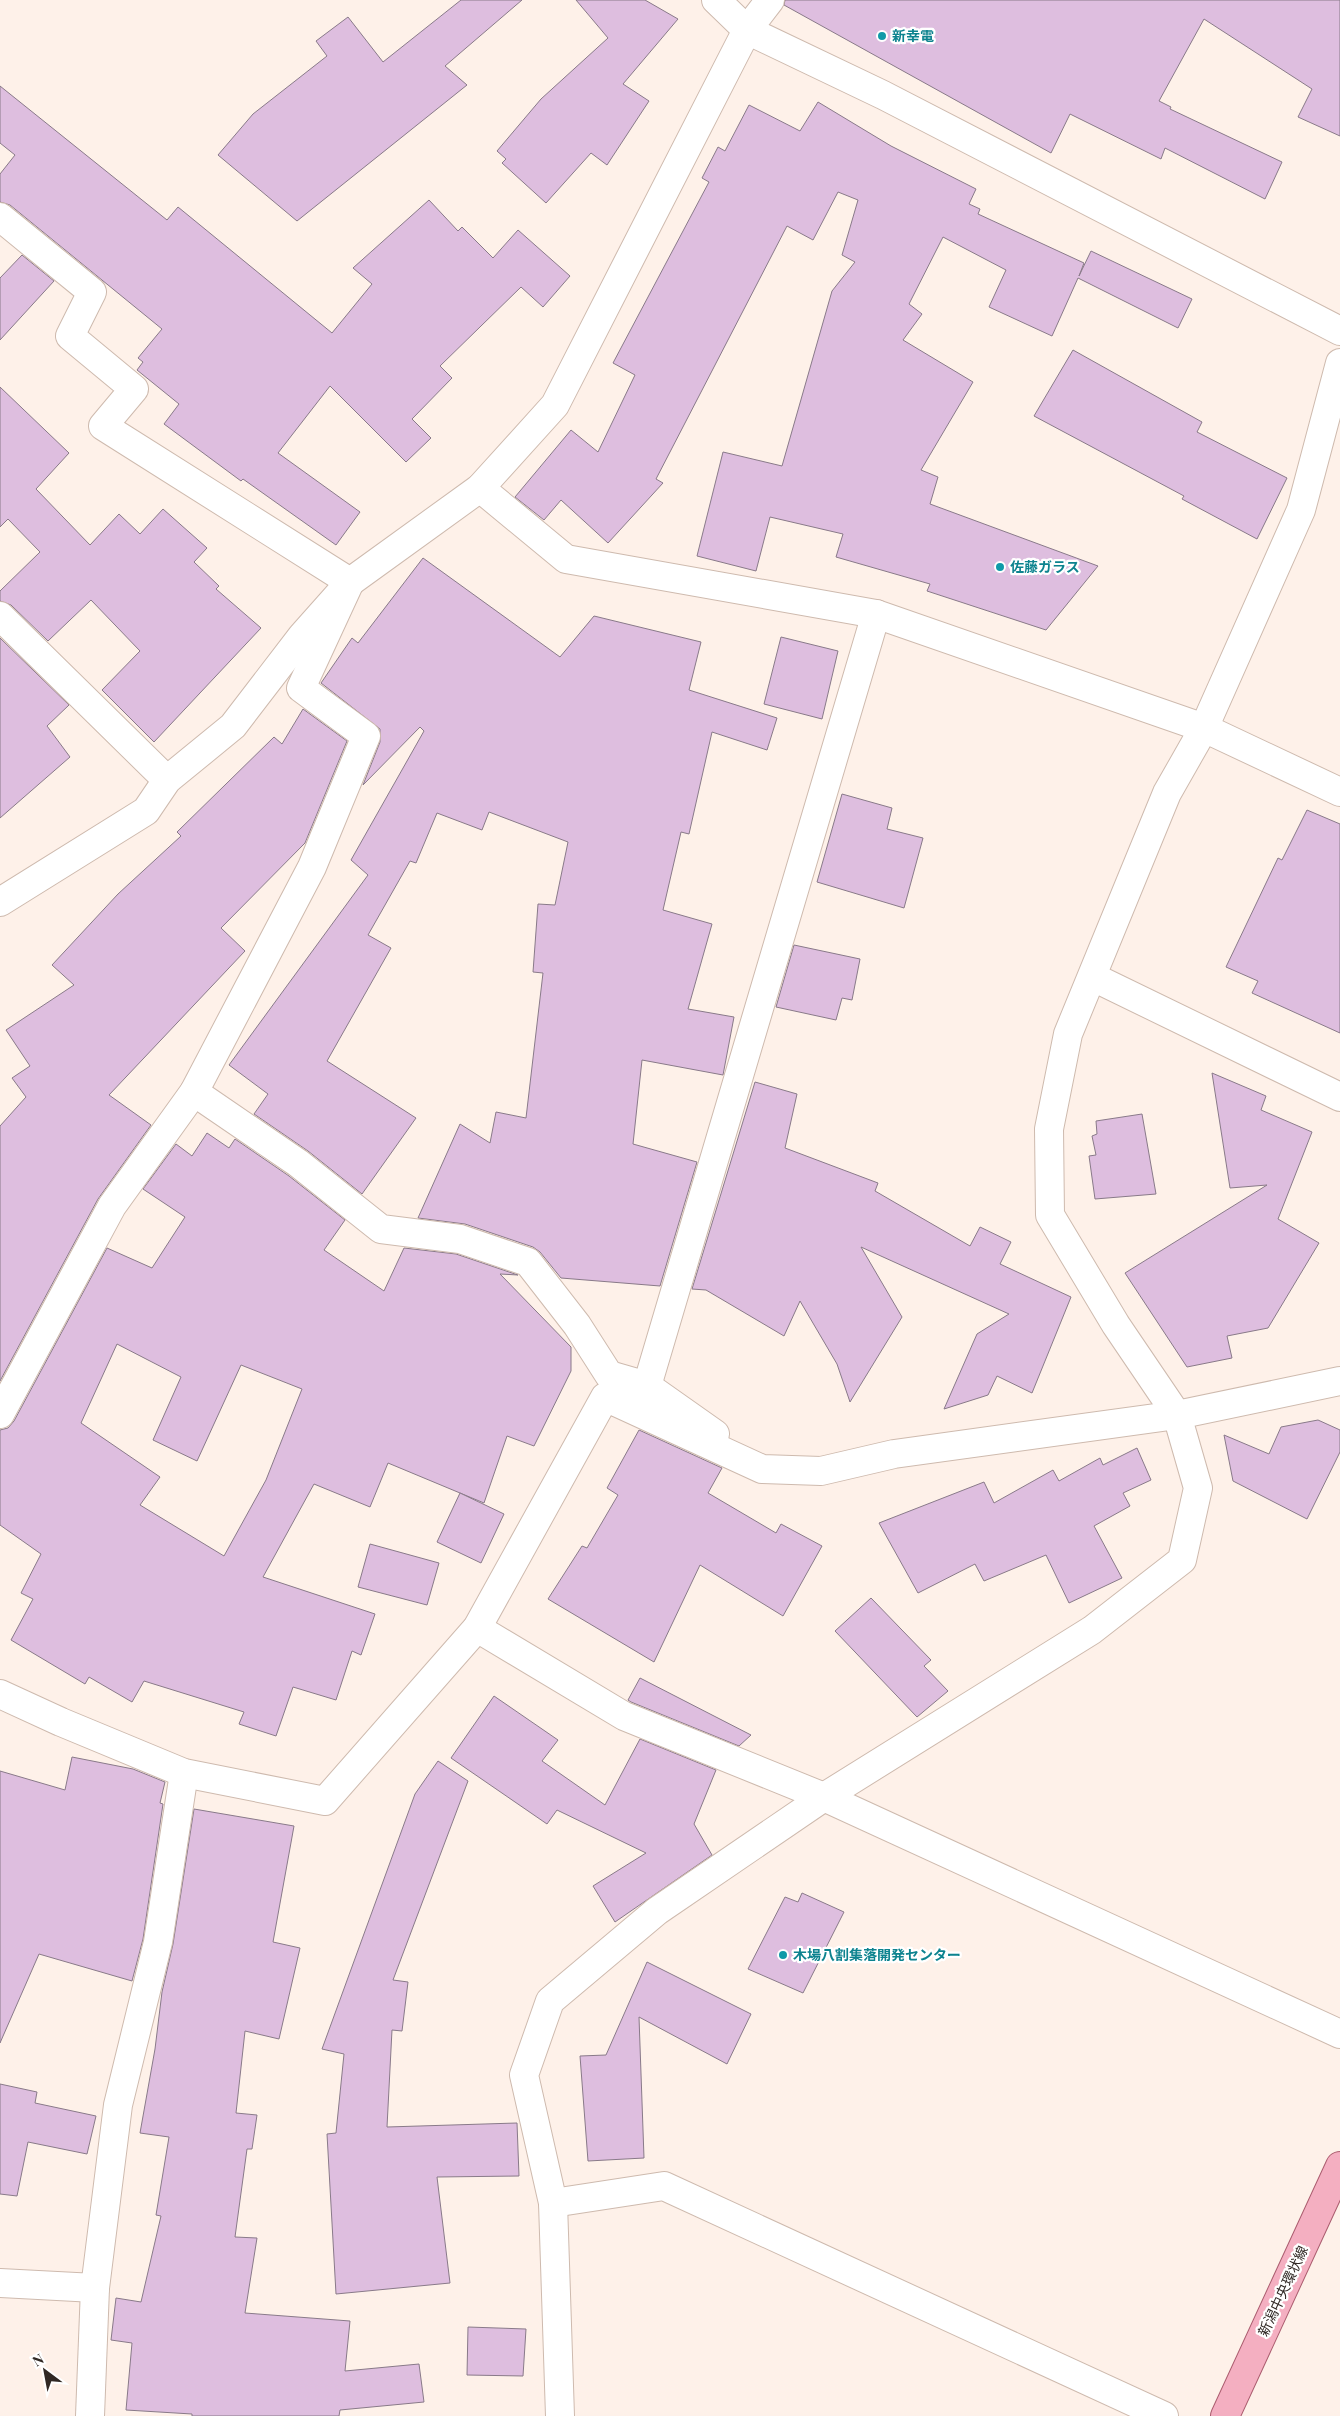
<svg xmlns="http://www.w3.org/2000/svg" width="1340" height="2416" font-family="'Playfair Display','Noto Sans JP',serif">
  <rect width="100%" height="100%" fill="#fef1e9"/>
  <g fill="#debedf" stroke="#897a89" fill-rule="evenodd">
    <path d="M 461,0 L 522,0 L 445,66 L 467,85 L 297,221 L 218,155 L 253,114 L 327,56 L 316,41 L 348,17 L 383,62 Z"/>
    <path d="M 576,0 L 645,0 L 678,19 L 623,84 L 649,101 L 607,165 L 591,153 L 546,203 L 502,163 L 506,159 L 497,151 L 541,99 L 608,38 Z"/>
    <path d="M 785,0 L 1340,0 L 1340,136 L 1298,117 L 1312,89 L 1204,19 L 1159,101 L 1171,107 L 1170,109 L 1282,162 L 1265,199 L 1165,148 L 1161,159 L 1070,114 L 1051,153 L 784,5 Z"/>
    <path d="M 0,86 L 167,220 L 178,207 L 332,333 L 372,284 L 353,268 L 429,200 L 458,231 L 462,227 L 493,258 L 518,230 L 570,276 L 543,307 L 521,287 L 440,366 L 452,378 L 412,419 L 431,438 L 406,462 L 330,386 L 278,453 L 360,512 L 336,545 L 243,479 L 241,481 L 164,424 L 179,404 L 137,370 L 143,362 L 138,358 L 162,329 L 10,205 L 0,202 L 0,174 L 15,155 L 0,143 Z"/>
    <path d="M 818,102 L 891,146 L 976,189 L 969,204 L 980,209 L 978,214 L 1084,263 L 1079,276 L 1091,251 L 1192,299 L 1178,328 L 1078,278 L 1052,336 L 989,307 L 1006,270 L 943,237 L 909,304 L 922,314 L 903,340 L 973,382 L 921,470 L 938,477 L 930,504 L 1098,566 L 1046,630 L 927,591 L 930,584 L 836,557 L 843,534 L 770,517 L 756,571 L 697,556 L 723,452 L 782,466 L 832,291 L 855,262 L 842,255 L 858,200 L 838,192 L 813,240 L 787,226 L 656,479 L 663,483 L 608,543 L 561,500 L 544,520 L 515,497 L 571,430 L 598,452 L 635,375 L 613,363 L 709,182 L 702,178 L 718,147 L 725,151 L 749,105 L 800,131 Z"/>
    <path d="M 22,255 L 54,281 L 0,340 L 0,278 Z"/>
    <path d="M 1073,350 L 1202,422 L 1197,432 L 1287,478 L 1257,539 L 1182,499 L 1184,496 L 1034,416 Z"/>
    <path d="M 0,387 L 69,453 L 36,489 L 90,545 L 119,514 L 140,534 L 163,509 L 207,548 L 194,562 L 219,586 L 216,589 L 261,628 L 154,742 L 102,690 L 140,651 L 91,600 L 48,641 L 11,605 L 0,601 L 0,591 L 40,552 L 8,519 L 0,527 Z"/>
    <path d="M 423,558 L 560,657 L 594,616 L 701,642 L 689,690 L 777,718 L 767,750 L 712,732 L 689,834 L 681,832 L 663,910 L 712,924 L 688,1009 L 734,1017 L 723,1075 L 642,1060 L 633,1144 L 697,1162 L 660,1286 L 561,1278 L 540,1252 L 533,1247 L 465,1224 L 418,1218 L 460,1124 L 490,1143 L 496,1112 L 526,1118 L 543,973 L 533,972 L 538,904 L 555,905 L 568,842 L 489,812 L 482,830 L 437,813 L 416,863 L 410,861 L 368,935 L 391,948 L 327,1061 L 416,1118 L 362,1194 L 308,1151 L 254,1114 L 268,1094 L 229,1065 L 368,875 L 351,860 L 424,731 L 420,727 L 363,785 L 380,742 L 380,729 L 321,683 L 352,638 L 358,643 Z"/>
    <path d="M 781,637 L 838,651 L 822,719 L 764,704 Z"/>
    <path d="M 0,638 L 69,705 L 47,726 L 70,757 L 0,818 Z"/>
    <path d="M 303,709 L 347,741 L 305,843 L 221,928 L 245,951 L 109,1095 L 151,1125 L 98,1199 L 0,1381 L 0,1126 L 26,1097 L 12,1078 L 30,1066 L 6,1030 L 74,985 L 52,965 L 118,894 L 181,836 L 177,832 L 274,737 L 282,744 Z"/>
    <path d="M 842,794 L 892,808 L 887,829 L 923,838 L 904,908 L 817,882 Z"/>
    <path d="M 1307,810 L 1340,824 L 1340,1033 L 1252,993 L 1258,981 L 1226,967 L 1278,858 L 1282,860 Z"/>
    <path d="M 794,945 L 860,959 L 852,1000 L 842,998 L 836,1020 L 776,1007 Z"/>
    <path d="M 1212,1073 L 1266,1096 L 1261,1110 L 1312,1132 L 1278,1219 L 1319,1243 L 1268,1328 L 1227,1336 L 1232,1358 L 1187,1367 L 1125,1273 L 1267,1185 L 1230,1188 Z"/>
    <path d="M 755,1082 L 797,1094 L 785,1148 L 878,1183 L 875,1191 L 970,1246 L 980,1227 L 1011,1242 L 1000,1264 L 1071,1297 L 1032,1393 L 997,1376 L 988,1395 L 944,1409 L 977,1334 L 1009,1314 L 861,1247 L 902,1317 L 850,1402 L 837,1364 L 800,1301 L 784,1336 L 706,1290 L 692,1289 Z"/>
    <path d="M 1142,1114 L 1156,1194 L 1095,1199 L 1089,1156 L 1096,1155 L 1092,1136 L 1097,1134 L 1096,1121 Z"/>
    <path d="M 207,1133 L 229,1148 L 235,1139 L 289,1176 L 345,1220 L 324,1250 L 384,1291 L 404,1248 L 456,1254 L 518,1275 L 500,1274 L 571,1347 L 571,1371 L 534,1446 L 507,1436 L 484,1503 L 388,1463 L 370,1507 L 314,1484 L 263,1577 L 375,1614 L 361,1655 L 352,1651 L 336,1700 L 293,1687 L 276,1736 L 239,1724 L 244,1712 L 144,1681 L 132,1702 L 89,1677 L 85,1684 L 11,1640 L 33,1599 L 21,1593 L 41,1554 L 0,1525 L 0,1430 L 8,1428 L 14,1421 L 107,1248 L 152,1268 L 185,1217 L 143,1189 L 176,1144 L 192,1156 ZM 117,1344 L 181,1377 L 153,1440 L 197,1461 L 241,1365 L 302,1389 L 266,1480 L 224,1556 L 140,1505 L 160,1477 L 81,1423 Z"/>
    <path d="M 1318,1420 L 1340,1430 L 1340,1452 L 1307,1519 L 1233,1481 L 1224,1435 L 1269,1454 L 1281,1427 Z"/>
    <path d="M 639,1430 L 722,1468 L 708,1493 L 776,1533 L 781,1524 L 822,1546 L 783,1616 L 700,1565 L 654,1662 L 548,1599 L 582,1546 L 587,1548 L 618,1495 L 607,1488 Z"/>
    <path d="M 1137,1448 L 1151,1480 L 1123,1493 L 1130,1506 L 1094,1526 L 1122,1578 L 1069,1603 L 1046,1555 L 984,1581 L 975,1564 L 918,1593 L 879,1523 L 984,1482 L 994,1503 L 1053,1470 L 1059,1481 L 1100,1458 L 1103,1465 Z"/>
    <path d="M 460,1493 L 504,1514 L 481,1563 L 437,1542 Z"/>
    <path d="M 370,1544 L 439,1563 L 427,1605 L 358,1587 Z"/>
    <path d="M 871,1598 L 931,1660 L 924,1666 L 948,1691 L 917,1717 L 835,1631 Z"/>
    <path d="M 640,1678 L 751,1735 L 739,1746 L 631,1702 L 628,1700 Z"/>
    <path d="M 494,1696 L 558,1740 L 542,1761 L 605,1805 L 640,1739 L 716,1770 L 694,1824 L 712,1855 L 615,1922 L 593,1886 L 646,1853 L 557,1810 L 547,1824 L 451,1758 Z"/>
    <path d="M 72,1757 L 133,1769 L 165,1782 L 160,1803 L 163,1804 L 143,1939 L 132,1981 L 39,1954 L 0,2043 L 0,1771 L 65,1790 Z"/>
    <path d="M 438,1761 L 468,1781 L 393,1980 L 408,1982 L 402,2031 L 392,2030 L 387,2127 L 517,2123 L 519,2176 L 437,2177 L 450,2283 L 336,2294 L 327,2134 L 336,2133 L 344,2054 L 322,2049 L 415,1794 Z"/>
    <path d="M 194,1809 L 294,1826 L 273,1942 L 300,1948 L 279,2039 L 245,2031 L 236,2113 L 257,2115 L 252,2149 L 247,2149 L 235,2237 L 257,2238 L 245,2313 L 350,2321 L 345,2371 L 419,2364 L 424,2402 L 340,2410 L 339,2416 L 192,2416 L 192,2414 L 126,2410 L 132,2343 L 111,2340 L 116,2298 L 141,2302 L 161,2216 L 156,2215 L 169,2137 L 140,2133 L 155,2049 L 162,1992 L 173,1944 Z"/>
    <path d="M 802,1893 L 844,1912 L 803,1993 L 748,1969 L 785,1897 L 798,1902 Z"/>
    <path d="M 647,1962 L 751,2014 L 727,2064 L 639,2017 L 644,2158 L 588,2161 L 580,2056 L 606,2055 Z"/>
    <path d="M 0,2084 L 37,2092 L 35,2103 L 96,2116 L 87,2154 L 28,2142 L 17,2196 L 0,2194 Z"/>
    <path d="M 468,2327 L 526,2329 L 523,2376 L 467,2375 Z"/>
  </g>
  <g fill="none" stroke-linecap="round" stroke-linejoin="round">
    <defs>
      <g id="street">
        <path d="M 716,0 L 747,30 L 883,95 L 1340,331"/>
        <path d="M 0,217 L 92,292 L 70,336 L 134,389 L 103,426 L 350,582 L 301,688 L 366,736 L 312,867 L 194,1092 L 112,1206 L 0,1414"/>
        <path d="M 480,488 L 566,559 L 876,614 L 1204,728 L 1340,792"/>
        <path d="M 0,616 L 167,780"/>
        <path d="M 1093,977 L 1340,1097"/>
        <path d="M 194,1092 L 298,1163 L 381,1229 L 460,1239 L 528,1262 L 577,1325 L 609,1375 L 647,1386 L 715,1434"/>
        <path d="M 647,1386 L 876,614"/>
        <path d="M 477,1628 L 624,1716 L 824,1797 L 1340,2034"/>
        <path d="M 0,1694 L 61,1722 L 184,1773 L 325,1801 L 477,1628 L 605,1397 L 762,1469 L 821,1471 L 894,1454 L 1177,1415"/>
        <path d="M 553,2203 L 664,2186 L 1164,2416"/>
        <path d="M 0,2283 L 95,2288 L 118,2105 L 158,1942 L 184,1773"/>
        <path d="M 90,2416 L 95,2288"/>
        <path d="M 560,2416 L 553,2203 L 524,2075 L 550,2001 L 657,1911 L 824,1797 L 1092,1630 L 1182,1560 L 1198,1488 L 1177,1415 L 1116,1325 L 1050,1215 L 1049,1129 L 1068,1034 L 1167,793 L 1204,728 L 1301,510 L 1340,363"/>
      </g>
      <g id="secondary">
        <path d="M 0,902 L 146,811 L 167,780 L 233,726 L 302,636 L 350,582 L 480,488 L 555,405 L 747,30 L 770,0"/>
        <path d="M 1177,1415 L 1340,1381"/>
      </g>
      <path id="primary" d="M 1225,2416 L 1340,2166"/>
    </defs>
    <use href="#street" stroke="#cebaae" stroke-width="30"/>
    <use href="#secondary" stroke="#cebaae" stroke-width="30"/>
    <use href="#primary" stroke="#ab5d6f" stroke-width="30"/>
    <use href="#street" stroke="#fff" stroke-width="28"/>
    <use href="#secondary" stroke="#fff" stroke-width="28"/>
    <use href="#primary" stroke="#f4afc1" stroke-width="28"/>
  </g>
  <g fill="#0f9aa8" stroke="#fff" stroke-width="2">
    <circle cx="882" cy="36" r="5"/>
    <circle cx="1000" cy="567" r="5"/>
    <circle cx="783" cy="1955" r="5"/>
  </g>
  <g text-anchor="middle" stroke-width="4.5" stroke-linejoin="round" paint-order="stroke">
    <g font-size="14" font-weight="bold" fill="#0d838f" stroke="#fff" text-anchor="start">
      <text x="892" y="41">新幸電</text>
      <text x="1010" y="572">佐藤ガラス</text>
      <text x="793" y="1960">木場八割集落開発センター</text>
    </g>
    <g font-size="14" fill="#302824" stroke="#fff">
      <text transform="translate(1283 2291) rotate(-65)" y="5">新潟中央環状線</text>
    </g>
  </g>
  <g transform="translate(45 2371) rotate(328)" stroke="#ffffff" stroke-width="4" paint-order="stroke">
  <path d="M0-4L9 19L0 12L-9 19Z" fill="#302824"/>
  <text y="-8" font-size="14" font-weight="bold" text-anchor="middle" fill="#302824">N</text>
  </g>
</svg>
